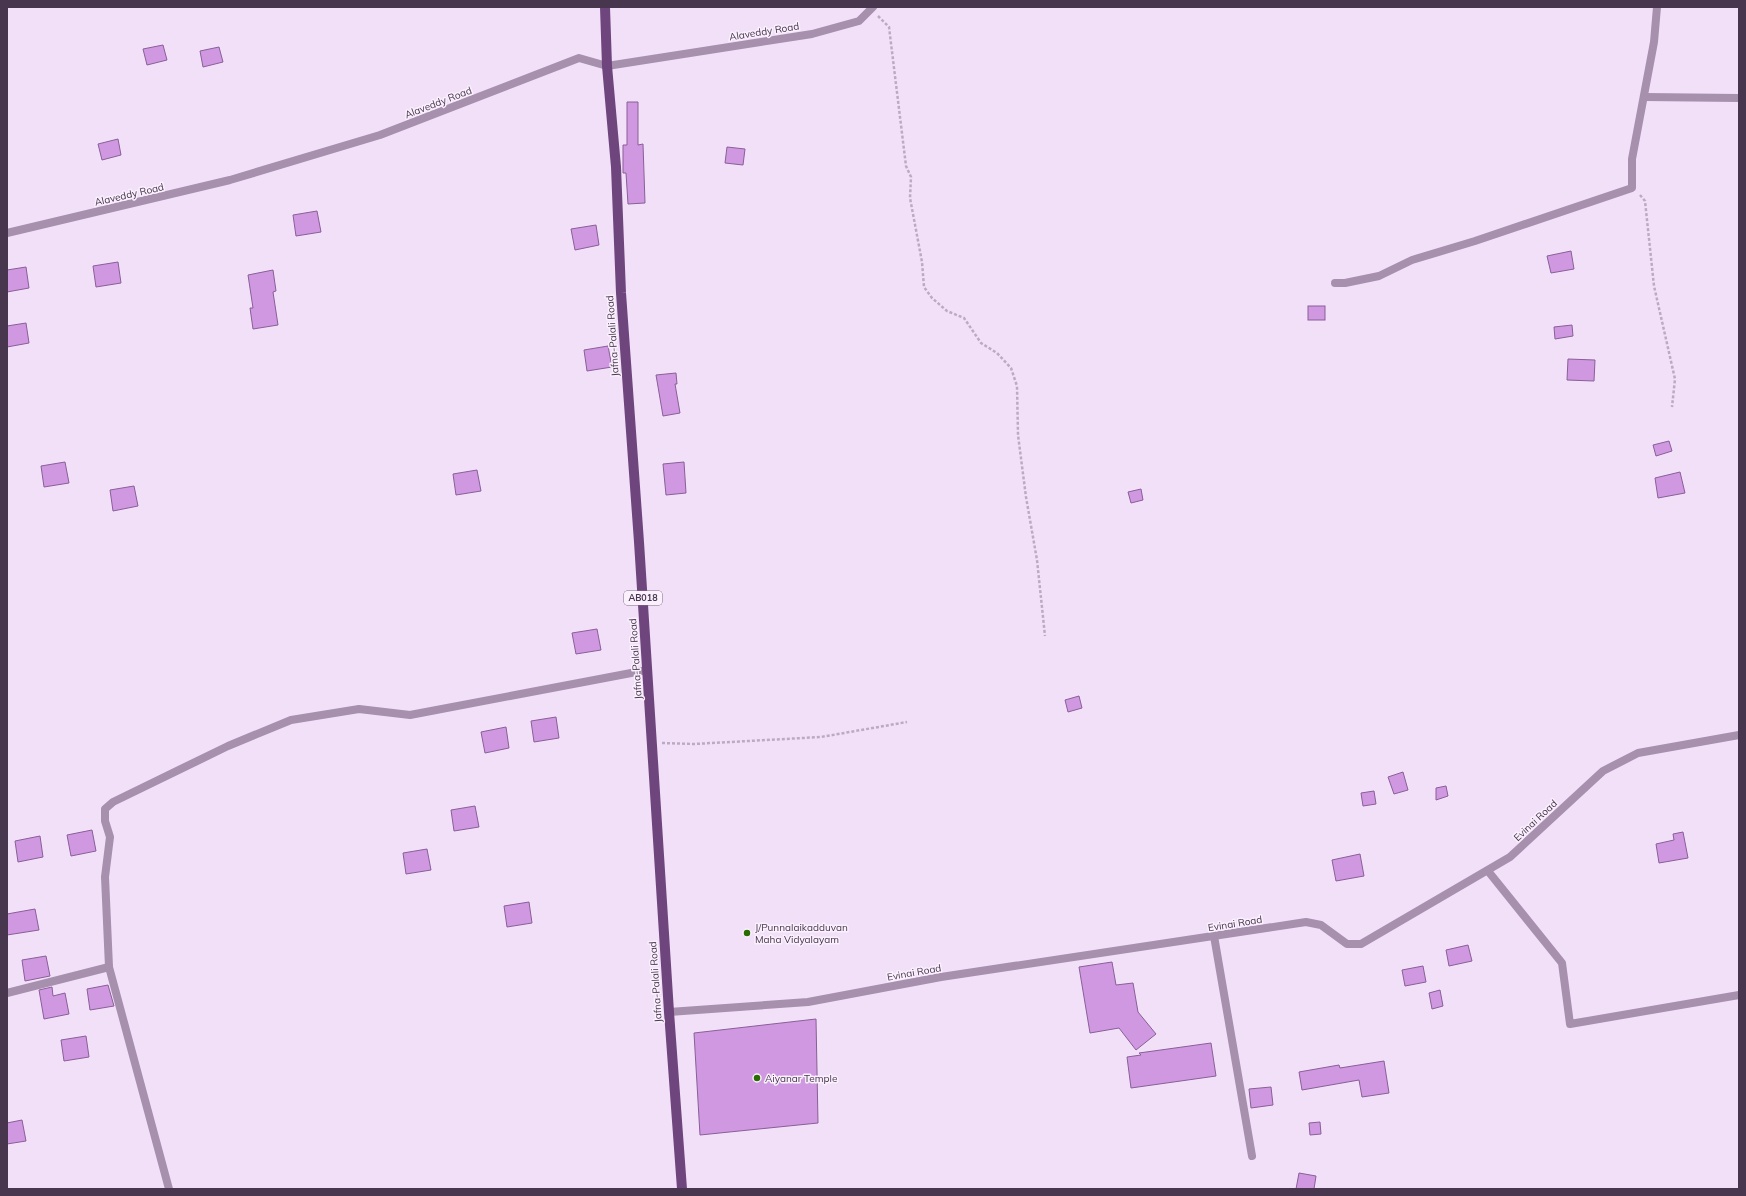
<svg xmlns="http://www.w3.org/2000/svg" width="1746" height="1196" font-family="Mulish,sans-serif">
  <rect width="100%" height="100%" fill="#f2e0f9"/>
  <g fill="#cf98e1" stroke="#895f97">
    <path d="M 163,45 L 167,60 L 147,65 L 143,49 Z"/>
    <path d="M 219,47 L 223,62 L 203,67 L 200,51 Z"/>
    <path d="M 627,102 L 638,102 L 638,145 L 643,144 L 645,203 L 628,204 L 626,173 L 623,173 L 623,145 L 627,145 Z"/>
    <path d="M 118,139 L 121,155 L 102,160 L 98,144 Z"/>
    <path d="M 727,147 L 745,149 L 743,165 L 725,163 Z"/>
    <path d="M 317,211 L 321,232 L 296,236 L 293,215 Z"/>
    <path d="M 596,225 L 599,245 L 575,250 L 571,229 Z"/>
    <path d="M 1571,251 L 1574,269 L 1551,273 L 1547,256 Z"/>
    <path d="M 118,262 L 121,283 L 96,287 L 93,266 Z"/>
    <path d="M 26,267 L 29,288 L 7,292 L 7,270 Z"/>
    <path d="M 273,270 L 276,291 L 273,292 L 278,325 L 253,329 L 250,308 L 253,308 L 248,275 Z"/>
    <rect x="1308" y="306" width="17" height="14"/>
    <path d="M 26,323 L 29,343 L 7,347 L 7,326 Z"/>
    <path d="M 1572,325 L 1573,336 L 1555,339 L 1554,327 Z"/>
    <path d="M 608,346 L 612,367 L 587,371 L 584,350 Z"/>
    <path d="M 1568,359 L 1595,360 L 1594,381 L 1567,380 Z"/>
    <path d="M 676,373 L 677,384 L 675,384 L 680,413 L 663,416 L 656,375 Z"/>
    <path d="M 1669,441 L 1672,451 L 1656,456 L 1653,445 Z"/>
    <path d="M 65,462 L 69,483 L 44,487 L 41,466 Z"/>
    <path d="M 684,462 L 686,493 L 666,495 L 663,464 Z"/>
    <path d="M 477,470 L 481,491 L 456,495 L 453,474 Z"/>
    <path d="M 1680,472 L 1685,493 L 1658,498 L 1655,478 Z"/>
    <path d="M 134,486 L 138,506 L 113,511 L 110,490 Z"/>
    <path d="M 1141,489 L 1143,500 L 1131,503 L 1128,492 Z"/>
    <path d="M 597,629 L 601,650 L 576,654 L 572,633 Z"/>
    <path d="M 1079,696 L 1082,708 L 1068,712 L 1065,700 Z"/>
    <path d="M 556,717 L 559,738 L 534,742 L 531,721 Z"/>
    <path d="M 506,727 L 509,748 L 485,753 L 481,732 Z"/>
    <path d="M 1403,772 L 1408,790 L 1394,794 L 1388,777 Z"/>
    <path d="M 1446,786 L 1448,796 L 1436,800 L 1436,788 Z"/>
    <path d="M 1374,791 L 1376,804 L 1363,806 L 1361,793 Z"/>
    <path d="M 475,806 L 479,827 L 454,831 L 451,810 Z"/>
    <path d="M 92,830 L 96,851 L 71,856 L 67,835 Z"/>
    <path d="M 1683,832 L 1688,858 L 1659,863 L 1656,844 L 1674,840 L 1673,834 Z"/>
    <path d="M 40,836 L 43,857 L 18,862 L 15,841 Z"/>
    <path d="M 427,849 L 431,870 L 406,874 L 403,853 Z"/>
    <path d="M 1360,854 L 1364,876 L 1336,881 L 1332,860 Z"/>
    <path d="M 529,902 L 532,923 L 507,927 L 504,906 Z"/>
    <path d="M 35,909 L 39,930 L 7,935 L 7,914 Z"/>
    <path d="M 1468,945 L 1472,961 L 1449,966 L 1446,950 Z"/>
    <path d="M 46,956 L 50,976 L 25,981 L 22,960 Z"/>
    <path d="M 1112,962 L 1116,985 L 1133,983 L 1138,1012 L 1156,1034 L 1136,1050 L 1119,1028 L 1090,1033 L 1079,967 Z"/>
    <path d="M 1423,966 L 1426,982 L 1405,986 L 1402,970 Z"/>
    <path d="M 108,985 L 114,1006 L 90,1010 L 87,989 Z"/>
    <path d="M 52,987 L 53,996 L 65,993 L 69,1014 L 44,1019 L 39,990 Z"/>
    <path d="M 1440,990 L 1443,1006 L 1432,1009 L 1429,993 Z"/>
    <path d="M 816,1019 L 818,1123 L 700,1135 L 694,1033 Z"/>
    <path d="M 86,1036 L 89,1057 L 64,1061 L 61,1040 Z"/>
    <path d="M 1211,1043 L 1216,1076 L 1131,1088 L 1127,1057 L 1141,1055 L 1139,1053 Z"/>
    <path d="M 1384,1061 L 1389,1093 L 1362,1097 L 1359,1080 L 1302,1090 L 1299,1072 L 1339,1065 L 1340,1068 Z"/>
    <path d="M 1271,1087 L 1273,1105 L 1251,1108 L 1249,1089 Z"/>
    <path d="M 22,1120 L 26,1141 L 7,1144 L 7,1123 Z"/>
    <path d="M 1320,1122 L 1321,1134 L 1310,1135 L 1309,1123 Z"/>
    <path d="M 1299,1173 L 1316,1176 L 1314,1189 L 1296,1189 Z"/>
  </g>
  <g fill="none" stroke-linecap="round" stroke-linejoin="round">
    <g stroke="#bcaac3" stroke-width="2.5" stroke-dasharray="3 2" stroke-linecap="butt">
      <path d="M 878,16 L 889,27 L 906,166 L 911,177 L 910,198 L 922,262 L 924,287 L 932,298 L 947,311 L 964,318 L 981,343 L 997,353 L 1011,368 L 1017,386 L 1018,435 L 1026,497 L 1037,560 L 1045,636"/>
      <path d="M 1640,195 L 1645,201 L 1654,286 L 1675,379 L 1672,407"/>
      <path d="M 662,743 L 694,744 L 821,737 L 907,722"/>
    </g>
    <g stroke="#a78fae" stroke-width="8">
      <path d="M 1644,97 L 1739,98"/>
      <path d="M 1335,283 L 1345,283 L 1379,276 L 1412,260 L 1475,241 L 1632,188 L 1632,159 L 1654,42 L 1657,7"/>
      <path d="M 1488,871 L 1562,963 L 1570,1024 L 1739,995"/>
      <path d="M 1214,936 L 1252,1156"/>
      <path d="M 7,993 L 109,967"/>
      <path d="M 669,1012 L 808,1002 L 941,977 L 1306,922 L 1321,925 L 1347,944 L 1361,944 L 1510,857 L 1603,771 L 1638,753 L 1739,735"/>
      <path d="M 169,1189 L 109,967 L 105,877 L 110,837 L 105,821 L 105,809 L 113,802 L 228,746 L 291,720 L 359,709 L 410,715 L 647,670"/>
    </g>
    <path stroke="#a78fae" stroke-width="8" d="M 7,233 L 230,180 L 380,135 L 579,58 L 607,66 L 812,34 L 859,21 L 873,7"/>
    <path stroke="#6f457d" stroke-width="10" d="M 605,7 L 607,66 L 616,167 L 621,293 L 639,542 L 669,1012 L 682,1189"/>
  </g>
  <g fill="#2b6c01" stroke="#faf1fd" stroke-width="1.5">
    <circle cx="747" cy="933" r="4"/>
    <circle cx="757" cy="1078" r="4"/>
  </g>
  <g text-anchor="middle" stroke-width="3" stroke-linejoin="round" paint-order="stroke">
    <rect fill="#faf1fd" stroke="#7d6d82" stroke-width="1" x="624" y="591" width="38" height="14" rx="3"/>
    <g font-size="9" font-weight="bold" fill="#48354e">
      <text x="643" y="601">AB018</text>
    </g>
    <g font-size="10" fill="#48354e" stroke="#faf1fd">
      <text transform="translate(764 31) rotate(-9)" y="4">Alaveddy Road</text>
      <text transform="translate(438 102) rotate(-21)" y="4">Alaveddy Road</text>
      <text transform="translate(129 194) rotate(-13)" y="4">Alaveddy Road</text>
      <text transform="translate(612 336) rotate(-94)" y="4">Jafna-Palali Road</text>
      <text transform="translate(635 659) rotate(-94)" y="4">Jafna-Palali Road</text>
      <text transform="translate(1535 820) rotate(-43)" y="4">Evinai Road</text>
      <text transform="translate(1235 923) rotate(-9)" y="4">Evinai Road</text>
      <text transform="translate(914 972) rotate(-10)" y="4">Evinai Road</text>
      <text transform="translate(655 982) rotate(-94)" y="4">Jafna-Palali Road</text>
    </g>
    <g font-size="10" fill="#48354e" stroke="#faf1fd" text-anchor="start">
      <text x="755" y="931">J/Punnalaikadduvan<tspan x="755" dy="12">Maha Vidyalayam</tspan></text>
      <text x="765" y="1082">Aiyanar Temple</text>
    </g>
  </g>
  <rect width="1746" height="1196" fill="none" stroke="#48354e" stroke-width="16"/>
</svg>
